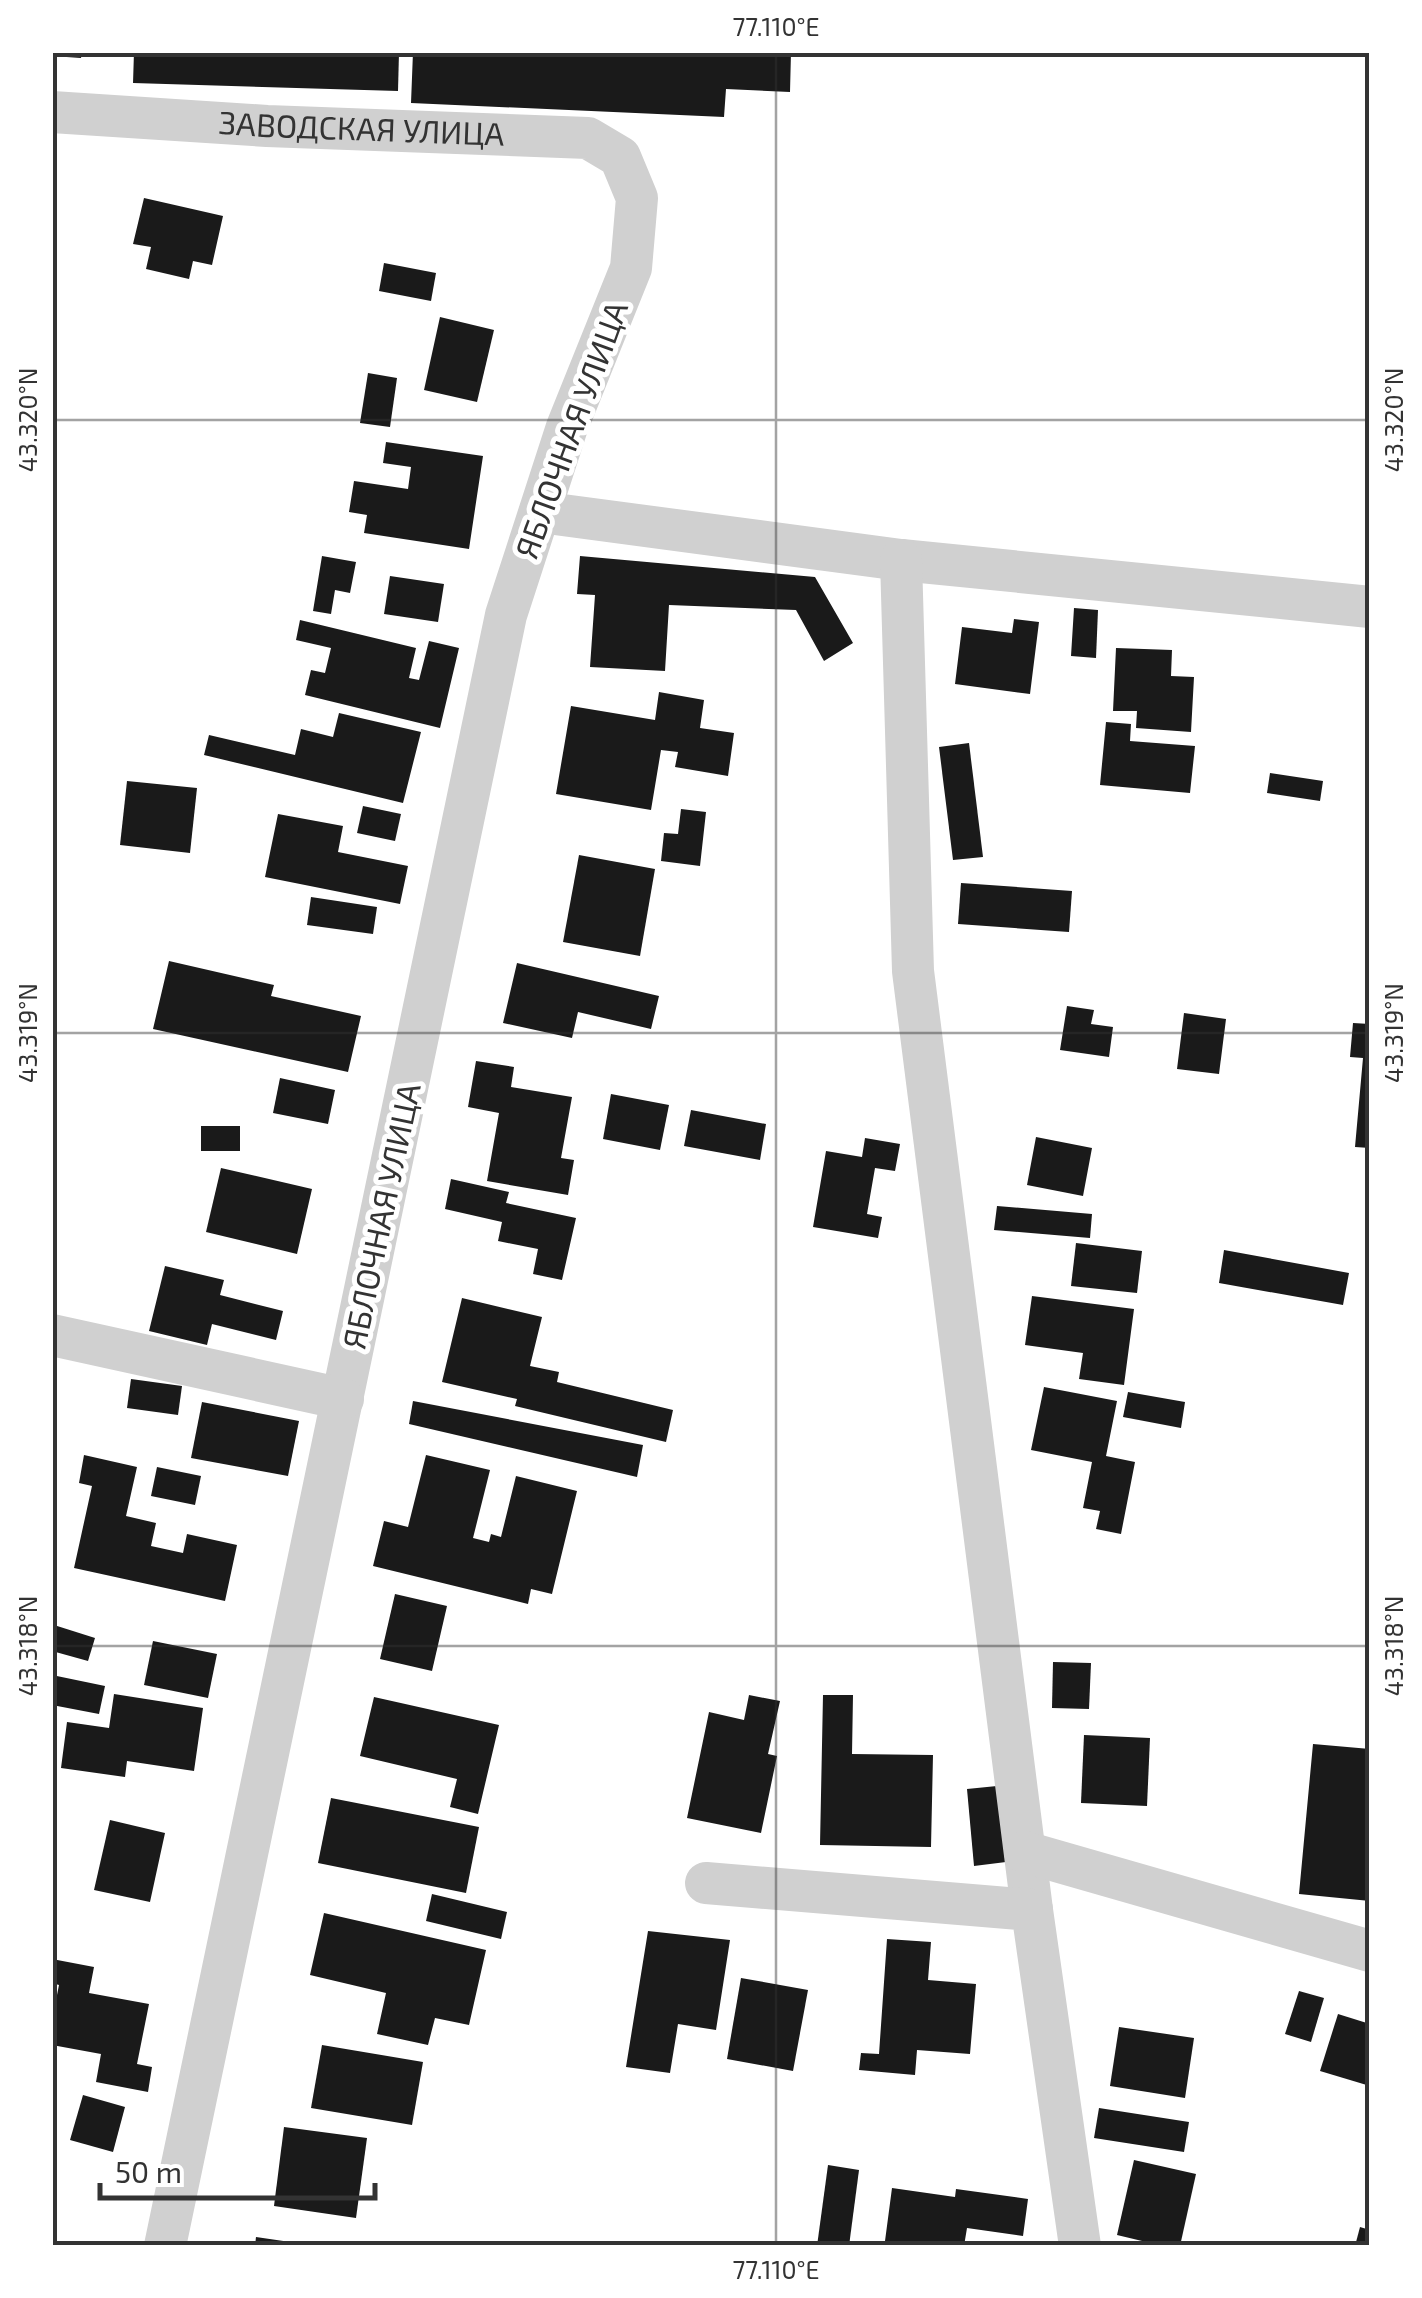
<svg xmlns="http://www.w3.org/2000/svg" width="1422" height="2298" font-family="'Exo 2',sans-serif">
  <rect width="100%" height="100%" fill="#fff"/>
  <g fill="#1a1a1a">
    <path d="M 52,52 L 82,52 L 81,58 L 52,56 Z"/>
    <path d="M 134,52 L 399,52 L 398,91 L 133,83 Z"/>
    <path d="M 413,52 L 791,52 L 790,92 L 726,89 L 724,117 L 411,103 Z"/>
    <path d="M 144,198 L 223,216 L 212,265 L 193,261 L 189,279 L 146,269 L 151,247 L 133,244 Z"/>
    <path d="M 384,263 L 436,273 L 431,301 L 379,291 Z"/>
    <path d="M 440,317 L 494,330 L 477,402 L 424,390 Z"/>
    <path d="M 368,373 L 397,378 L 390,427 L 360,423 Z"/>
    <path d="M 386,442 L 483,456 L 469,549 L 364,533 L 367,515 L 349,512 L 354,481 L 408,489 L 411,467 L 383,463 Z"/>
    <path d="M 322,556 L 356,562 L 350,593 L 335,590 L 331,614 L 313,611 Z"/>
    <path d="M 580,556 L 815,577 L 853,643 L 824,661 L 796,610 L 669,605 L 665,671 L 590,667 L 595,595 L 577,594 Z"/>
    <path d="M 390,576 L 444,584 L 438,622 L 384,614 Z"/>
    <path d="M 1074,608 L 1098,610 L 1096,658 L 1071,656 Z"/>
    <path d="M 1014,619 L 1039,622 L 1030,694 L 955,684 L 962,627 L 1012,633 Z"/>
    <path d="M 300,620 L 416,648 L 409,678 L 419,680 L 429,641 L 459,648 L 440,728 L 305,695 L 311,670 L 325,673 L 331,648 L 296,640 Z"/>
    <path d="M 1116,648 L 1172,650 L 1171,676 L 1194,677 L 1191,732 L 1136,728 L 1137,711 L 1113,711 Z"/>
    <path d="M 659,692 L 704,700 L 700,728 L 734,733 L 728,776 L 675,767 L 678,752 L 661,750 L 651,810 L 556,794 L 571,706 L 655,720 Z"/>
    <path d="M 339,713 L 421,732 L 403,803 L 204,755 L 209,735 L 295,755 L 301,729 L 333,737 Z"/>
    <path d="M 1106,722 L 1131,724 L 1130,741 L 1195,746 L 1190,793 L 1100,785 Z"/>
    <path d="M 969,743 L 983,857 L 953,860 L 939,747 Z"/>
    <path d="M 1270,773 L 1323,781 L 1320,801 L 1267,793 Z"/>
    <path d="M 127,781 L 197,788 L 190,853 L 120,845 Z"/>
    <path d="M 363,806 L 401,814 L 395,841 L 357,833 Z"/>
    <path d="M 681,809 L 706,812 L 700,866 L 661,861 L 664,833 L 678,834 Z"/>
    <path d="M 278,814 L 343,826 L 338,852 L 408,866 L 400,904 L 265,877 Z"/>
    <path d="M 579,855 L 655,869 L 640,956 L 563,942 Z"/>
    <path d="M 961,883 L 1072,891 L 1069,932 L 958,924 Z"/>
    <path d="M 311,897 L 377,907 L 373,934 L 307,925 Z"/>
    <path d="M 169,961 L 274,985 L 271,996 L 361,1016 L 348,1072 L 153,1029 Z"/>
    <path d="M 517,963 L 659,996 L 651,1029 L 578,1012 L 572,1038 L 503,1023 Z"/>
    <path d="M 1067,1006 L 1094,1010 L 1091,1024 L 1113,1027 L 1109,1057 L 1060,1050 Z"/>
    <path d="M 1184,1013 L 1226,1019 L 1219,1074 L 1177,1069 Z"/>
    <path d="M 1353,1023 L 1370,1024 L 1370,1148 L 1355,1147 L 1363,1058 L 1350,1057 Z"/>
    <path d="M 476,1061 L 514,1067 L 511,1087 L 572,1097 L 561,1158 L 574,1160 L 568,1195 L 487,1181 L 499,1113 L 468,1107 Z"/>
    <path d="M 280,1078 L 335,1090 L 328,1124 L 273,1113 Z"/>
    <path d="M 611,1094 L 669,1105 L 660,1150 L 603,1139 Z"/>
    <path d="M 691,1110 L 766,1124 L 760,1160 L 684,1146 Z"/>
    <rect x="201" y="1126" width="39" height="25"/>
    <path d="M 1036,1137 L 1092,1148 L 1083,1196 L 1027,1185 Z"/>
    <path d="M 865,1138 L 900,1144 L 895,1171 L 875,1168 L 867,1214 L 882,1217 L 878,1238 L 813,1227 L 826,1151 L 862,1157 Z"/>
    <path d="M 221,1168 L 312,1189 L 297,1254 L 206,1232 Z"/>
    <path d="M 451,1179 L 509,1192 L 506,1203 L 576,1218 L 562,1280 L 533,1274 L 538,1249 L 498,1241 L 502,1222 L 445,1209 Z"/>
    <path d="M 997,1206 L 1092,1214 L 1090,1238 L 994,1230 Z"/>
    <path d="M 1076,1243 L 1142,1251 L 1137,1293 L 1071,1286 Z"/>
    <path d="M 1224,1250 L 1349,1273 L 1343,1305 L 1219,1283 Z"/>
    <path d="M 165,1266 L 224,1280 L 220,1295 L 283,1311 L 276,1340 L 212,1324 L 207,1345 L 149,1331 Z"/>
    <path d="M 1032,1296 L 1134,1309 L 1124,1385 L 1079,1379 L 1083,1353 L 1025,1345 Z"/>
    <path d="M 462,1298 L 542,1317 L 530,1366 L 559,1372 L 557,1382 L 673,1410 L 666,1442 L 515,1406 L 517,1399 L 442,1382 Z"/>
    <path d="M 131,1379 L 182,1386 L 178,1415 L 127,1408 Z"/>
    <path d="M 1044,1387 L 1117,1401 L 1106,1456 L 1135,1462 L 1121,1534 L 1096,1529 L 1100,1511 L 1083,1508 L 1092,1462 L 1031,1450 Z"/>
    <path d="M 1128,1392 L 1185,1402 L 1181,1428 L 1123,1417 Z"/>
    <path d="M 413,1401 L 643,1445 L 637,1477 L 409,1424 Z"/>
    <path d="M 202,1402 L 299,1421 L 288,1476 L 191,1458 Z"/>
    <path d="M 84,1455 L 137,1467 L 126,1516 L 156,1523 L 151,1546 L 183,1553 L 187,1534 L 237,1545 L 225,1601 L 74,1568 L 92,1486 L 79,1483 Z"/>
    <path d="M 426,1455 L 490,1470 L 473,1538 L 489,1542 L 491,1534 L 501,1537 L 516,1476 L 577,1491 L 552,1594 L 531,1589 L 528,1604 L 373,1566 L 384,1521 L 408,1527 Z"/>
    <path d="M 157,1467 L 201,1476 L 195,1505 L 151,1496 Z"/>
    <path d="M 395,1594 L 447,1606 L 432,1671 L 380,1659 Z"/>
    <path d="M 54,1625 L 95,1638 L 88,1661 L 52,1651 Z"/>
    <path d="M 153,1641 L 217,1654 L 208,1698 L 144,1685 Z"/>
    <path d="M 1053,1662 L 1091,1663 L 1089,1709 L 1052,1708 Z"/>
    <path d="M 52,1675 L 105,1686 L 99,1714 L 52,1705 Z"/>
    <path d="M 114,1694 L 203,1708 L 194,1771 L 127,1761 L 125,1777 L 61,1768 L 67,1722 L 109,1728 Z"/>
    <path d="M 749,1695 L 780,1701 L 768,1754 L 777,1756 L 761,1833 L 687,1818 L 709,1712 L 744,1720 Z"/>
    <path d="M 823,1695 L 853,1695 L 852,1754 L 933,1755 L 931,1847 L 820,1845 Z"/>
    <path d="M 374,1697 L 499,1725 L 478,1814 L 450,1807 L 457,1779 L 360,1756 Z"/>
    <path d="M 1084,1735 L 1150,1738 L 1147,1806 L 1081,1803 Z"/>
    <path d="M 1313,1744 L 1370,1749 L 1367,1793 L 1370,1794 L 1370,1901 L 1299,1894 Z"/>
    <path d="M 1007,1785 L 1014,1861 L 974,1866 L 967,1789 Z"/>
    <path d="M 331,1798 L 479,1827 L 466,1893 L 318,1863 Z"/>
    <path d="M 110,1820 L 165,1833 L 150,1902 L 94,1890 Z"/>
    <path d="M 432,1894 L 507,1912 L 501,1939 L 426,1921 Z"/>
    <path d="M 324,1913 L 486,1950 L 469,2025 L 435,2018 L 428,2045 L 377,2034 L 386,1993 L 310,1975 Z"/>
    <path d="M 648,1931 L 730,1940 L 716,2030 L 678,2024 L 670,2073 L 626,2067 Z"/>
    <path d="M 887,1939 L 931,1942 L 928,1980 L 976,1984 L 970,2054 L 917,2050 L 915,2075 L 859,2070 L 861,2053 L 879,2054 Z"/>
    <path d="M 52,1959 L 94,1967 L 89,1993 L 149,2004 L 137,2064 L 152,2067 L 148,2092 L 96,2082 L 101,2054 L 52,2045 L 52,2020 L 59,1985 L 52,1983 Z"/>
    <path d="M 741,1978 L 808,1990 L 793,2071 L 727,2059 Z"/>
    <path d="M 1299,1991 L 1324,1998 L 1311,2042 L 1285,2034 Z"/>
    <path d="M 1338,2014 L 1370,2024 L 1370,2086 L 1320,2071 Z"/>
    <path d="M 1119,2027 L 1194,2038 L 1185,2098 L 1110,2086 Z"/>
    <path d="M 322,2045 L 423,2062 L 412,2125 L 311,2108 Z"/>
    <path d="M 83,2095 L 125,2107 L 113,2152 L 70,2140 Z"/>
    <path d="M 1099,2108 L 1189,2122 L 1184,2152 L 1094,2138 Z"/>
    <path d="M 284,2127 L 367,2138 L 356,2218 L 274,2206 Z"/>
    <path d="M 1134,2160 L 1196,2174 L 1180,2246 L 1163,2246 L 1117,2235 Z"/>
    <path d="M 828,2165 L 859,2170 L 849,2246 L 817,2246 Z"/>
    <path d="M 892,2188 L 955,2197 L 956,2189 L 1028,2199 L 1023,2236 L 967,2228 L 964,2246 L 917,2246 L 885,2241 Z"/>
    <path d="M 1360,2227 L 1370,2230 L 1370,2246 L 1355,2246 Z"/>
    <path d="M 256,2237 L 297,2243 L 297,2246 L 255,2246 Z"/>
  </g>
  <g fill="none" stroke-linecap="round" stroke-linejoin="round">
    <g stroke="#d0d0d0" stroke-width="42">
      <path id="s1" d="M 52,112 L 267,126 L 588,138 L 620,157 L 637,198 L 631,268 L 567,427 L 506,615 L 165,2246"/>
      <path d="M 540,512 L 901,560 L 1370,607"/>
      <path d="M 901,560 L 913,971 L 1032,1910"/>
      <path d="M 52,1335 L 343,1399"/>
      <path d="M 1025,1852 L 1370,1951"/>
      <path d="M 706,1883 L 1032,1910 L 1080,2246"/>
    </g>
  </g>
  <path fill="none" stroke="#333" stroke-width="2.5" stroke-opacity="0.45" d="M 776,52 L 776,2246M 52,420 L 1370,420M 52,1033 L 1370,1033M 52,1646 L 1370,1646"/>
  <g text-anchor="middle" stroke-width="10" stroke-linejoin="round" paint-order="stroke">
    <g font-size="32" fill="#333" stroke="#fff">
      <text dy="11" stroke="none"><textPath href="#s1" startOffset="310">ЗАВОДСКАЯ УЛИЦА</textPath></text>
      <text transform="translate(572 430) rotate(-70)" y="11">ЯБЛОЧНАЯ УЛИЦА</text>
      <text transform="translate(382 1216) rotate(-78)" y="11">ЯБЛОЧНАЯ УЛИЦА</text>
    </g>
  </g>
  <rect width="1422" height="2298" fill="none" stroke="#ffffff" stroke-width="110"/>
  <path d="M100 2183v15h275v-15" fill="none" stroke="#333333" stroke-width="5"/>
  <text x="115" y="2183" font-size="30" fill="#333333" stroke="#ffffff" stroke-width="8" paint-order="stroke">50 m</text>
  <rect x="55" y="55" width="1312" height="2188" fill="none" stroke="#333" stroke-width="4"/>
  <g font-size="25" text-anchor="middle" fill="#333">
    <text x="776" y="36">77.110°E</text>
    <text transform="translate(28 420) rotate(-90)" y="9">43.320°N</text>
    <text transform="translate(1394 420) rotate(-90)" y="9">43.320°N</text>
    <text transform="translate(28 1033) rotate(-90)" y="9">43.319°N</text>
    <text transform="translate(1394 1033) rotate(-90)" y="9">43.319°N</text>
    <text transform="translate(28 1646) rotate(-90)" y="9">43.318°N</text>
    <text transform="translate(1394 1646) rotate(-90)" y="9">43.318°N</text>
    <text x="776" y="2279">77.110°E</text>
  </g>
</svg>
